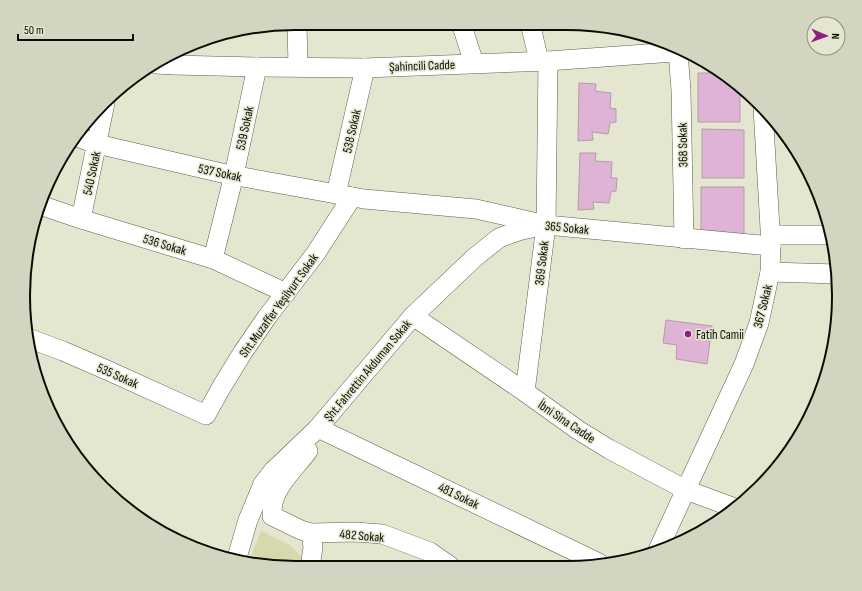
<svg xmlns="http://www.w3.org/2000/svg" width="862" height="591" font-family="'Sofia Sans Condensed',sans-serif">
  <rect width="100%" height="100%" fill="#e5e6d0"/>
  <path fill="#d7d9ad" d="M 261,531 L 290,545 L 302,558 L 303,568 L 248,563 Z"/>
  <g fill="#dfb3d5" stroke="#af9dab">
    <path d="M 698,73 L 718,73 L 740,89 L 740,122 L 698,122 Z"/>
    <path d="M 579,83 L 596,84 L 595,91 L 611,93 L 610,108 L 616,109 L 616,122 L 610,123 L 608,134 L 592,132 L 593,140 L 578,141 Z"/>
    <path d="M 702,129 L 744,130 L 744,178 L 702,178 Z"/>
    <path d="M 580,153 L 596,153 L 595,161 L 612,162 L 611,178 L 617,178 L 616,191 L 611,192 L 609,203 L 593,202 L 594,209 L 578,210 Z"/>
    <path d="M 701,187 L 744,187 L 744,236 L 701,235 Z"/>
    <path d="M 666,320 L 712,326 L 707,364 L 676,359 L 677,345 L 663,343 Z"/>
  </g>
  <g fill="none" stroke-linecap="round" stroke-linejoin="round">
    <defs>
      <g id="minor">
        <path d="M 297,23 L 298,67"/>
        <path d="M 462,26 L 474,63"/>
        <path d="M 531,27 L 539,61"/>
        <path d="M 678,52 L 681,90 L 684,239"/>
        <path d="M 156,64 L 173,65 L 257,67 L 365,68 L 548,61 L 688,51"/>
        <path d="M 77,137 L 97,144 L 226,174 L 364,199 L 476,209 L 546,225 L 771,246"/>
        <path d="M 336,194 L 365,68"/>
        <path d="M 40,205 L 81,219 L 213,259 L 286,293"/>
        <path d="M 81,219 L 105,103"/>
        <path d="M 771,235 L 832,235"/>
        <path d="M 213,259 L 234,175 L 257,67"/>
        <path d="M 770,272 L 837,274"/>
        <path d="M 413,316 L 525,392 L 578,430 L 609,449 L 686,490 L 732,507"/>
        <path d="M 28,338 L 63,351 L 109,371 L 206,415 L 221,388 L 243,352 L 267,317 L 316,253 L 352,197"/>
        <path d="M 525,392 L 546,225 L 548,61"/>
        <path d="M 318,428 L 599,563"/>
        <path d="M 308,451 C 297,466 277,484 273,503 C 272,507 272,512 272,516 L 301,530 L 311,533 L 355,532 L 382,534 L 430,552 L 450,566"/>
        <path d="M 658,550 L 744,364 L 759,323 L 770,272 L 771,246 L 763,108"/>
        <path d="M 236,561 L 248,520 L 263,484 L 273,471 L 318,428 L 413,316 L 474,258 L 499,238 L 518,231 L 540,226"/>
        <path d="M 310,568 L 313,547 L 311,533"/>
      </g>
    </defs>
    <use href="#minor" stroke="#5d5e4b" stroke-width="20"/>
    <use href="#minor" stroke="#fff" stroke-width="19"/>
  </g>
  <circle fill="#8e1e80" stroke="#e5e6d0" stroke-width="1.5" cx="688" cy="334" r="4"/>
  <g text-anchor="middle" stroke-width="3" stroke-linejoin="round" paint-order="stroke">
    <g font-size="13" fill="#0c0c05" stroke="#e5e6d0">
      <text transform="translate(422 65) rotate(-2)" y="5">Şahincili Cadde</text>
      <text transform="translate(244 128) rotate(-78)" y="5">539 Sokak</text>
      <text transform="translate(351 131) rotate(-77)" y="5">538 Sokak</text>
      <text transform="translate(682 145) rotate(-91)" y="5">368 Sokak</text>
      <text transform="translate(220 172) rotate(12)" y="5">537 Sokak</text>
      <text transform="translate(91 173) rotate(-78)" y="5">540 Sokak</text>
      <text transform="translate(567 227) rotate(6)" y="5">365 Sokak</text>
      <text transform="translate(165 244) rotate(17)" y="5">536 Sokak</text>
      <text transform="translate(541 263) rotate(-83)" y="5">369 Sokak</text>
      <text transform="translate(278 305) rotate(-54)" y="5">Sht.Muzaffer Yeşilyurt Sokak</text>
      <text transform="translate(762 306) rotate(-76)" y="5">367 Sokak</text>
      <text transform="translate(367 370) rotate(-50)" y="5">Şht.Fahrettin Akduman Sokak</text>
      <text transform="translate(118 375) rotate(24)" y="5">535 Sokak</text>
      <text transform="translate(567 421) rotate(34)" y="5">İbni Sina Cadde</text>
      <text transform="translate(459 495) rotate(26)" y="5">481 Sokak</text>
      <text transform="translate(362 535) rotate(5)" y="5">482 Sokak</text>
    </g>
    <g font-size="13" fill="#0c0c05" stroke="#e5e6d0" text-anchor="start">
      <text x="696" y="339">Fatih Camii</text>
    </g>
  </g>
  <path d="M0 0H862V591H0ZM295 30H567A265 265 0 0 1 832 295V296A265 265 0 0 1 567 561H295A265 265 0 0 1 30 296V295A265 265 0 0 1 295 30Z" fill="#d4d5c0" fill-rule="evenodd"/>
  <path fill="none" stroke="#0c0c05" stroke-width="2" d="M295 30H567A265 265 0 0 1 832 295V296A265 265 0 0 1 567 561H295A265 265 0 0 1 30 296V295A265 265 0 0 1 295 30Z"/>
  <g transform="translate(826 36) rotate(92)"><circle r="19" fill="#e5e6d0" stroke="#8e8f7f"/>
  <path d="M0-3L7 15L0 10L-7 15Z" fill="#8e1e80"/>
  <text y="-6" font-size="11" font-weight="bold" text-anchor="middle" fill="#0c0c05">N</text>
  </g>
  <path d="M18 34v6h115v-6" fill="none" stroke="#0c0c05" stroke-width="2"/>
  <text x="24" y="34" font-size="12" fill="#0c0c05" stroke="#e5e6d0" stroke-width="3" paint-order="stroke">50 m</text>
</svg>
